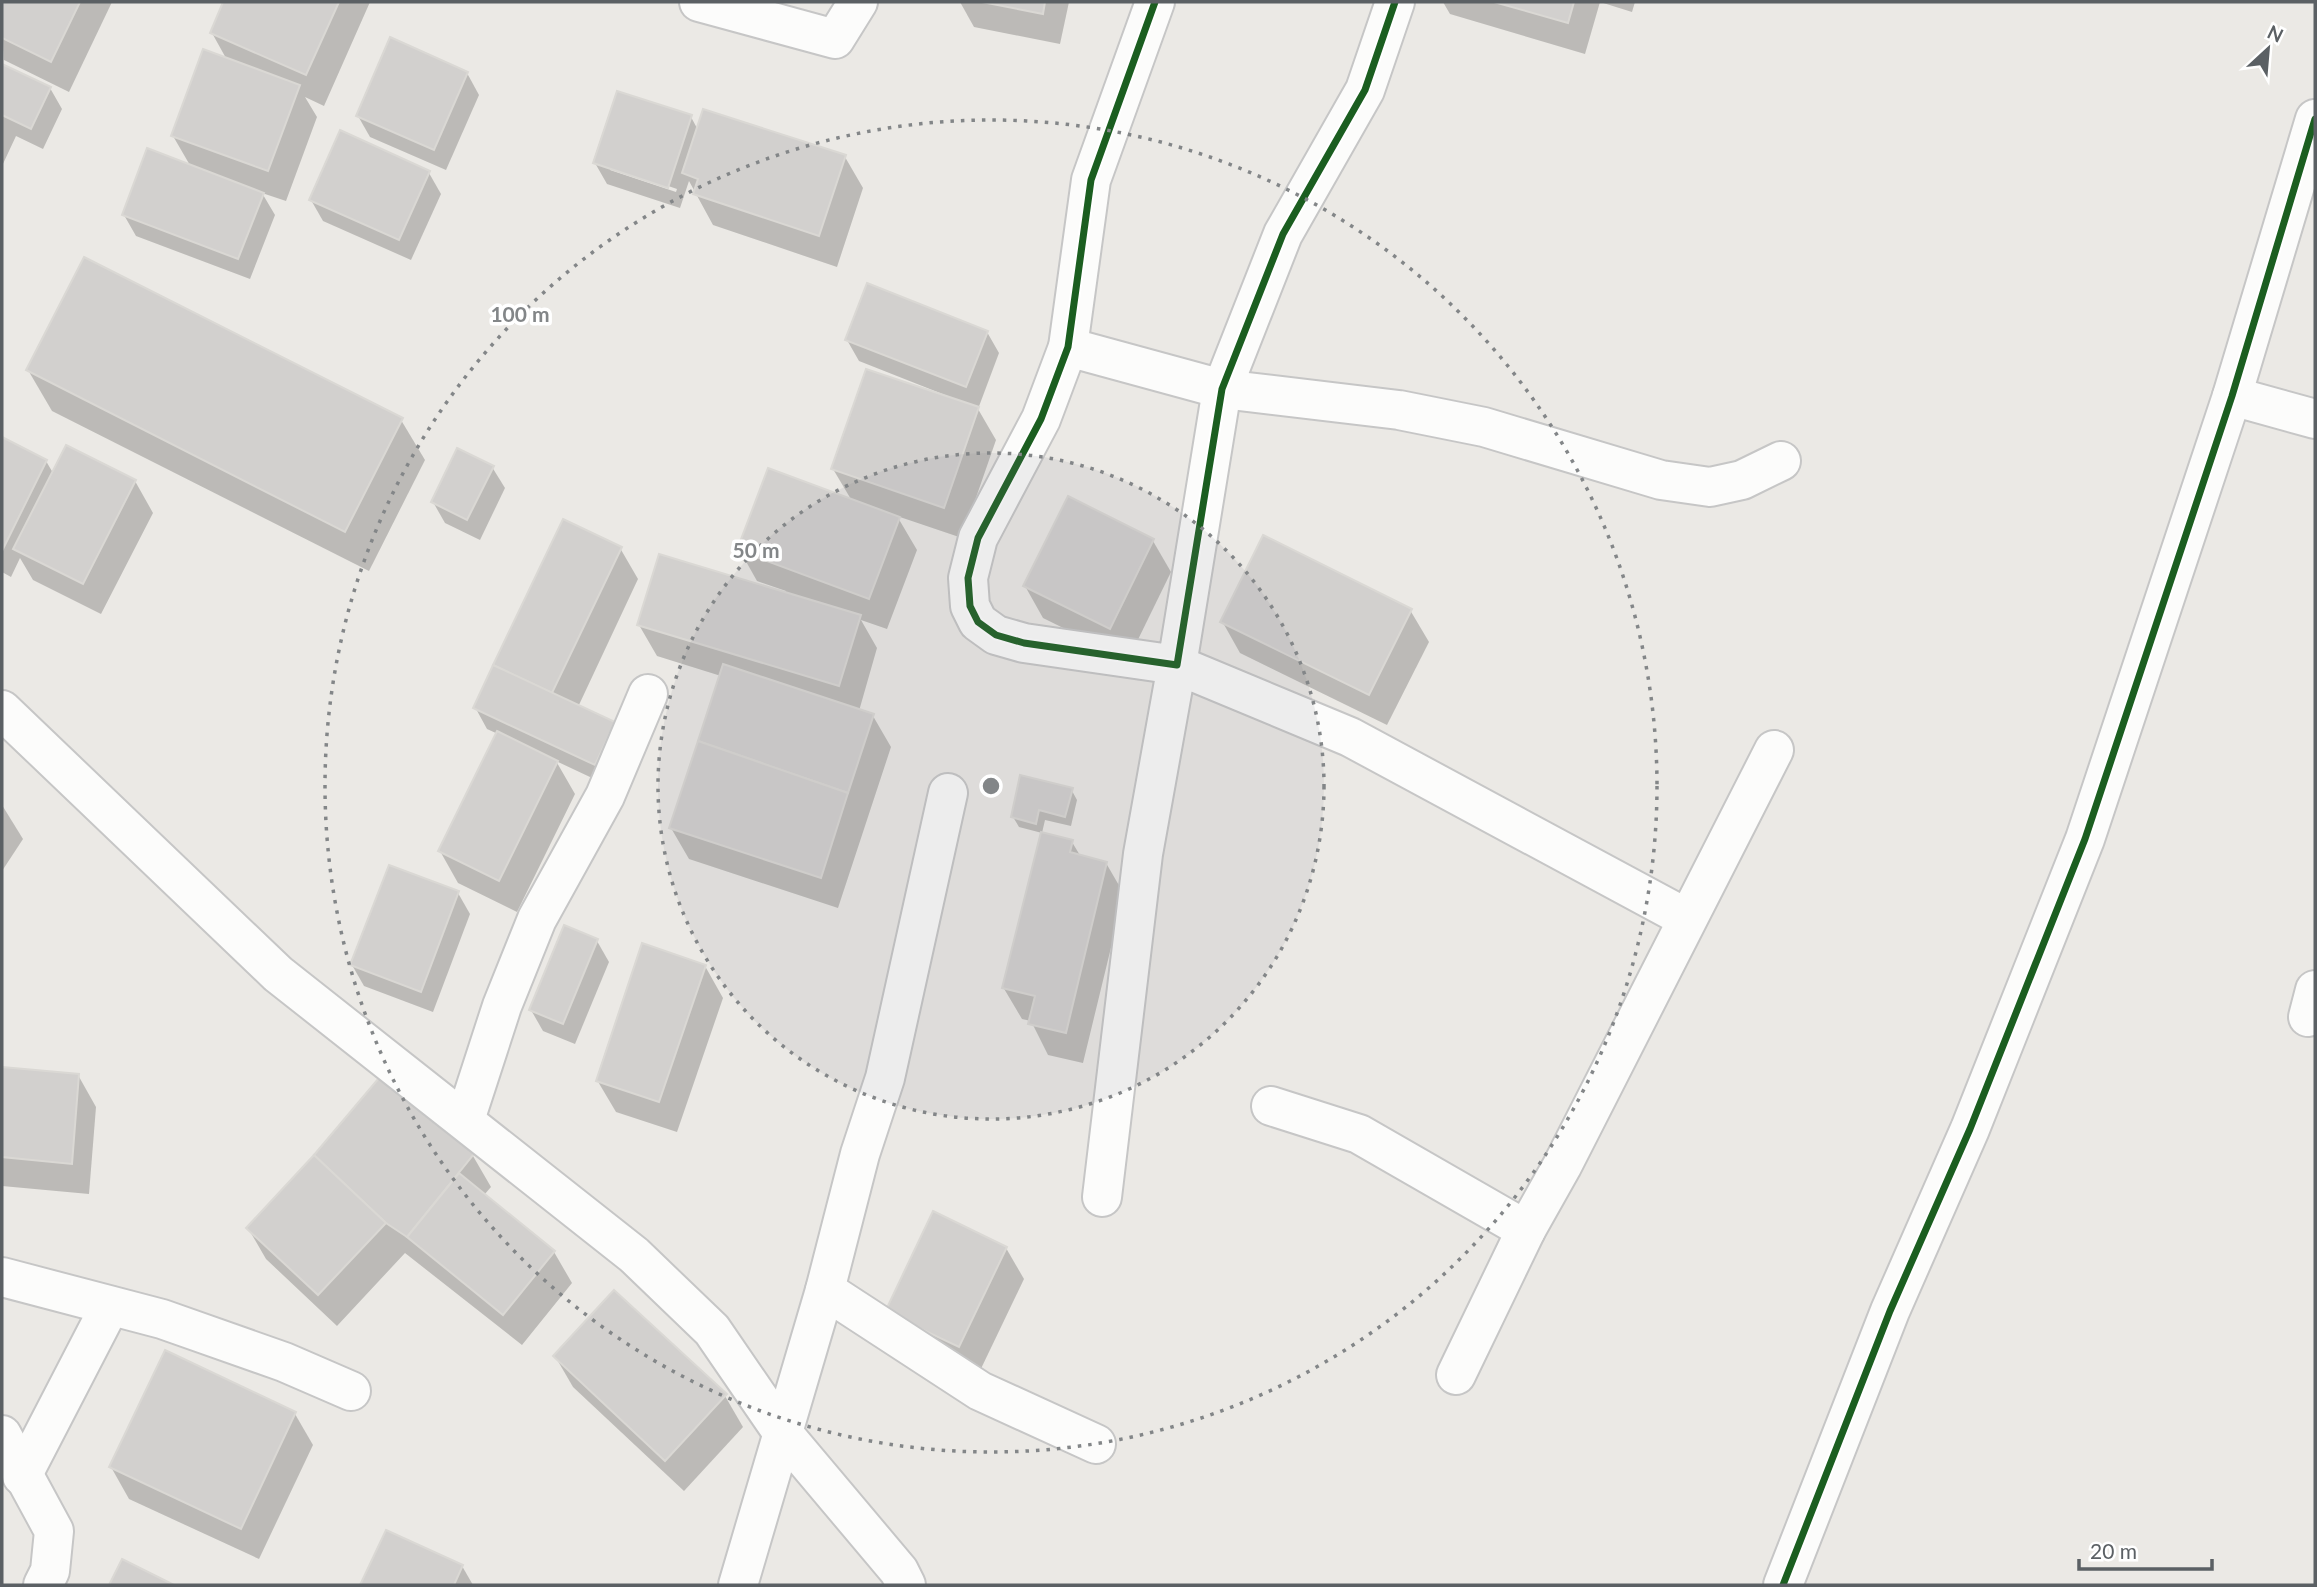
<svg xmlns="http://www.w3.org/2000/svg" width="2317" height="1587" font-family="Lato,sans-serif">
  <rect width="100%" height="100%" fill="#ebe9e5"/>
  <g fill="#0003" fill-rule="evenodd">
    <path d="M 2,2 L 112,2 L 69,92 L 4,60 Z"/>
    <path d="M 225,2 L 370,2 L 324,106 L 305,97 L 317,117 L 286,201 L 262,193 L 275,215 L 250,279 L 136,236 L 124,215 L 191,167 L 173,136 L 227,60 L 212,33 Z"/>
    <path d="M 960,2 L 1069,2 L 1060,44 L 974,27 Z"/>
    <path d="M 1443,2 L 1635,2 L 1632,12 L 1600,2 L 1585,54 L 1450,14 Z"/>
    <path d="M 2,66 L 50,88 L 62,109 L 43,149 L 16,136 L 2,166 Z"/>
    <path d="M 467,73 L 479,95 L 446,170 L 370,137 L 358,116 Z"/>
    <path d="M 691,117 L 698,130 L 845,157 L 863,188 L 837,267 L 713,225 L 689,181 L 680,208 L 607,184 L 595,163 ZM 610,166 L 677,189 L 676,192 L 610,170 Z"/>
    <path d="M 429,173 L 441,194 L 411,260 L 323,221 L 311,200 Z"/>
    <path d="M 987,332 L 999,353 L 978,409 L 996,440 L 962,538 L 897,516 L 917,550 L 887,629 L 861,620 L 877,648 L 859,711 L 873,716 L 891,747 L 838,908 L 689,859 L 671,828 L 721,676 L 657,656 L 639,625 L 785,594 L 786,591 L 757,581 L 739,549 L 852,501 L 833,469 L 944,398 L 945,395 L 859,361 L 847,340 Z"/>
    <path d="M 28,370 L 401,420 L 425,460 L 369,571 L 52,411 Z"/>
    <path d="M 2,439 L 46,461 L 53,473 L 135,481 L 153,513 L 101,614 L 33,580 L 20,558 L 11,577 L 2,572 Z"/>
    <path d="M 492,467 L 505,488 L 480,540 L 445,523 L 433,502 Z"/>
    <path d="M 1153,541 L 1171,572 L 1128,660 L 1043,618 L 1025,586 Z"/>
    <path d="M 620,548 L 638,579 L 578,707 L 614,724 L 626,745 L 607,785 L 556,761 L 575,794 L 517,912 L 458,883 L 440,851 L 498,734 L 487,729 L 475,707 Z"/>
    <path d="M 1410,610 L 1429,642 L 1387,725 L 1240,653 L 1222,621 Z"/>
    <path d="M 1071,789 L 1077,800 L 1071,826 L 1045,820 L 1042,833 L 1019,827 L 1013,817 Z"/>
    <path d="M 2,805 L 23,839 L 2,871 Z"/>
    <path d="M 1072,842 L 1081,857 L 1106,863 L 1124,894 L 1083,1063 L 1048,1055 L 1031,1021 L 1022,1019 L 1003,987 Z"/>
    <path d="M 458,893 L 470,914 L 433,1012 L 364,986 L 352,965 Z"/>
    <path d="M 597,941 L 609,962 L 575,1044 L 543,1031 L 531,1010 Z"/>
    <path d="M 705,966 L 723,998 L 677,1132 L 616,1112 L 597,1080 Z"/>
    <path d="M 2,1068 L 78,1075 L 96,1107 L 89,1194 L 2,1186 Z"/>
    <path d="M 379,1080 L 473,1156 L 491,1187 L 484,1195 L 554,1252 L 572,1283 L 522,1345 L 405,1253 L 337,1326 L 266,1259 L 248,1228 L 315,1156 Z"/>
    <path d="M 1006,1248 L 1024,1279 L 977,1377 L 887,1312 Z"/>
    <path d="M 555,1356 L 725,1396 L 743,1427 L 684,1491 L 573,1387 Z"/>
    <path d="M 295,1414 L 313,1445 L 259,1559 L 129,1499 L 111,1467 Z"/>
    <path d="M 387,1532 L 462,1566 L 473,1585 L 362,1585 Z"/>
  </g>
  <g fill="#d2d0ce" stroke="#dad8d4" stroke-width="2">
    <path d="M 2,2 L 80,2 L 51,62 L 2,38 Z"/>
    <path d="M 223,2 L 339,2 L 306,75 L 210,33 Z"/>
    <path d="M 982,2 L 1045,2 L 1043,14 Z"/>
    <path d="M 1494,2 L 1574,2 L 1568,23 Z"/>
    <path d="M 390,37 L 468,72 L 434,150 L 356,116 Z"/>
    <path d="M 203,49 L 300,85 L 268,171 L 171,136 Z"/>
    <path d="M 2,64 L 51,87 L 31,129 L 2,115 Z"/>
    <path d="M 617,91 L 692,115 L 668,188 L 593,163 Z"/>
    <path d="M 703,109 L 846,155 L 819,236 L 693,194 L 698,179 L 682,173 Z"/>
    <path d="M 340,130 L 430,171 L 399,240 L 309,200 Z"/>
    <path d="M 147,148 L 264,193 L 238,259 L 122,215 Z"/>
    <path d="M 84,257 L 403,418 L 345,532 L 26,370 Z"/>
    <path d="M 867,283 L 988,331 L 966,387 L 845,340 Z"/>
    <path d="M 866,369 L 979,407 L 944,508 L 831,469 Z"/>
    <path d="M 2,437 L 47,460 L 2,551 Z"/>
    <path d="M 66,445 L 136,480 L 83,584 L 13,549 Z"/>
    <path d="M 457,448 L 494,466 L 467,520 L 431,502 Z"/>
    <path d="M 768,468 L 900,517 L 869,599 L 737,550 Z"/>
    <path d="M 1068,496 L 1154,539 L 1110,629 L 1023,586 Z"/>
    <path d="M 563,519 L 622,547 L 552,693 L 493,665 Z"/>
    <path d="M 1263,535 L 1412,609 L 1369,695 L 1220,622 Z"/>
    <path d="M 659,554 L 861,615 L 839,686 L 637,625 Z"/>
    <path d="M 723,664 L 874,714 L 848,793 L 698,741 Z"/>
    <path d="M 493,665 L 615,722 L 595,765 L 473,708 Z"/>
    <path d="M 497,731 L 558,761 L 499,881 L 438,851 Z"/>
    <path d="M 698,741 L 848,793 L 821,878 L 669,828 Z"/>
    <path d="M 1020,775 L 1073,788 L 1065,817 L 1039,810 L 1036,824 L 1011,817 Z"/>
    <path d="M 1041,832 L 1073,840 L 1070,852 L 1107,862 L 1066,1033 L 1028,1024 L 1035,996 L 1002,988 Z"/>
    <path d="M 389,865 L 459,891 L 421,992 L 350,965 Z"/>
    <path d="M 564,925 L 598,939 L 563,1024 L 529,1010 Z"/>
    <path d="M 642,943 L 706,965 L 659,1102 L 596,1081 Z"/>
    <path d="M 2,1067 L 79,1074 L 72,1164 L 2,1157 Z"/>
    <path d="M 379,1078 L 474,1154 L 407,1237 L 386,1223 L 314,1155 Z"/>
    <path d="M 314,1155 L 386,1223 L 318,1295 L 246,1228 Z"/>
    <path d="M 459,1173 L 555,1251 L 503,1315 L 407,1237 Z"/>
    <path d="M 933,1211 L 1007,1247 L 959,1347 L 885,1312 Z"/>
    <path d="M 614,1290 L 727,1394 L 665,1461 L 553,1356 Z"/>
    <path d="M 165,1350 L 296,1412 L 241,1529 L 109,1467 Z"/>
    <path d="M 386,1530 L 463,1565 L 454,1585 L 360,1585 Z"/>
    <path d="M 122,1559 L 174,1585 L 109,1585 Z"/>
  </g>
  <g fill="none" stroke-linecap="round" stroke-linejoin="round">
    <defs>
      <g id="minor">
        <path d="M 699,2 L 835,39 L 858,2"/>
        <path d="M 1155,2 L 1091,180 L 1068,347 L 1041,419 L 978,538 L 968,578 L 970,606 L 978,622 L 996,635 L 1024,643 L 1177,665 L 1222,389 L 1283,234 L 1365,90 L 1395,2"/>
        <path d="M 1068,347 L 1222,389 L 1399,410 L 1484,427 L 1661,480 L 1710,487 L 1742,480 L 1781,461"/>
        <path d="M 2232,396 L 2315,419"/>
        <path d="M 2,710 L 278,974 L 634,1255 L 712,1330 L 782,1432 L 899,1571 L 906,1585"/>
        <path d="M 2308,1017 L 2315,990"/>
        <path d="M 1271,1106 L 1359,1134 L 1526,1230"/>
        <path d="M 465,1120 L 502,1006 L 537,919 L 605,796 L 648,694"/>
        <path d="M 1102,1197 L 1143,854 L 1177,665 L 1350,737 L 1686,918"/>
        <path d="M 2,1277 L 162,1319 L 284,1362 L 351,1391"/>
        <path d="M 825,1290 L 980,1391 L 1096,1444"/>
        <path d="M 1456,1375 L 1526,1230 L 1562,1166 L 1774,750"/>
        <path d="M 2,1435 L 54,1531 L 50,1571 L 43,1585"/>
        <path d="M 22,1476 L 110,1306"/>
        <path d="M 738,1585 L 825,1290 L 860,1154 L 885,1078 L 948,793"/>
        <path d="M 1783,1585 L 1890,1311 L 1970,1129 L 2085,839 L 2232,396 L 2315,119"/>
      </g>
    </defs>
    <use href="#minor" stroke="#c6c6c6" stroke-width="42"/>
    <use href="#minor" stroke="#fcfcfb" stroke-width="38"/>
    <defs>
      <g id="cycleway">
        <path d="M 1155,2 L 1091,180 L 1068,347 L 1041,419 L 978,538 L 968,578 L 970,606 L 978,622 L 996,635 L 1024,643 L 1177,665 L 1222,389 L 1283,234 L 1365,90 L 1395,2"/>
        <path d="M 1783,1585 L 1890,1311 L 1970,1129 L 2085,839 L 2232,396 L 2315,119"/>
      </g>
    </defs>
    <use href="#cycleway" stroke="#fff" stroke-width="11"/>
    <use href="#cycleway" stroke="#1b5e20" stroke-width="7"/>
  </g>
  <circle cx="991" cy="786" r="333" fill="#838688" fill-opacity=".12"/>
  <g fill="none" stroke="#838688" stroke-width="3.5" stroke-dasharray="3.5 7">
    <circle cx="991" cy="786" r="333"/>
    <circle cx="991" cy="786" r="666"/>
  </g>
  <circle cx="991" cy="786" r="10" fill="#838688" stroke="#fff" stroke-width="3.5"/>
  <g font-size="21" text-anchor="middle" font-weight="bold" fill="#838688" stroke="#fff" stroke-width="7" stroke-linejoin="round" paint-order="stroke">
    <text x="520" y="322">100 m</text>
    <text x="756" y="558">50 m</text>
  </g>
  <rect width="2317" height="1587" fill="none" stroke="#5b6064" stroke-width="7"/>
  <g transform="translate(2268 49) rotate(26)" stroke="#ffffff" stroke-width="5" paint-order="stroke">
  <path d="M0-5L12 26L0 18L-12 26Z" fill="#5b6064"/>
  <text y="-10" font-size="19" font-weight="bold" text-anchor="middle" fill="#5b6064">N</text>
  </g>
  <path d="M2079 1559v10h133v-10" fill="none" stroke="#5b6064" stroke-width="3.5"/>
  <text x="2090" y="1559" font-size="21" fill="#5b6064" stroke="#ffffff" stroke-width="5" paint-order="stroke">20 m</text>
</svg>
